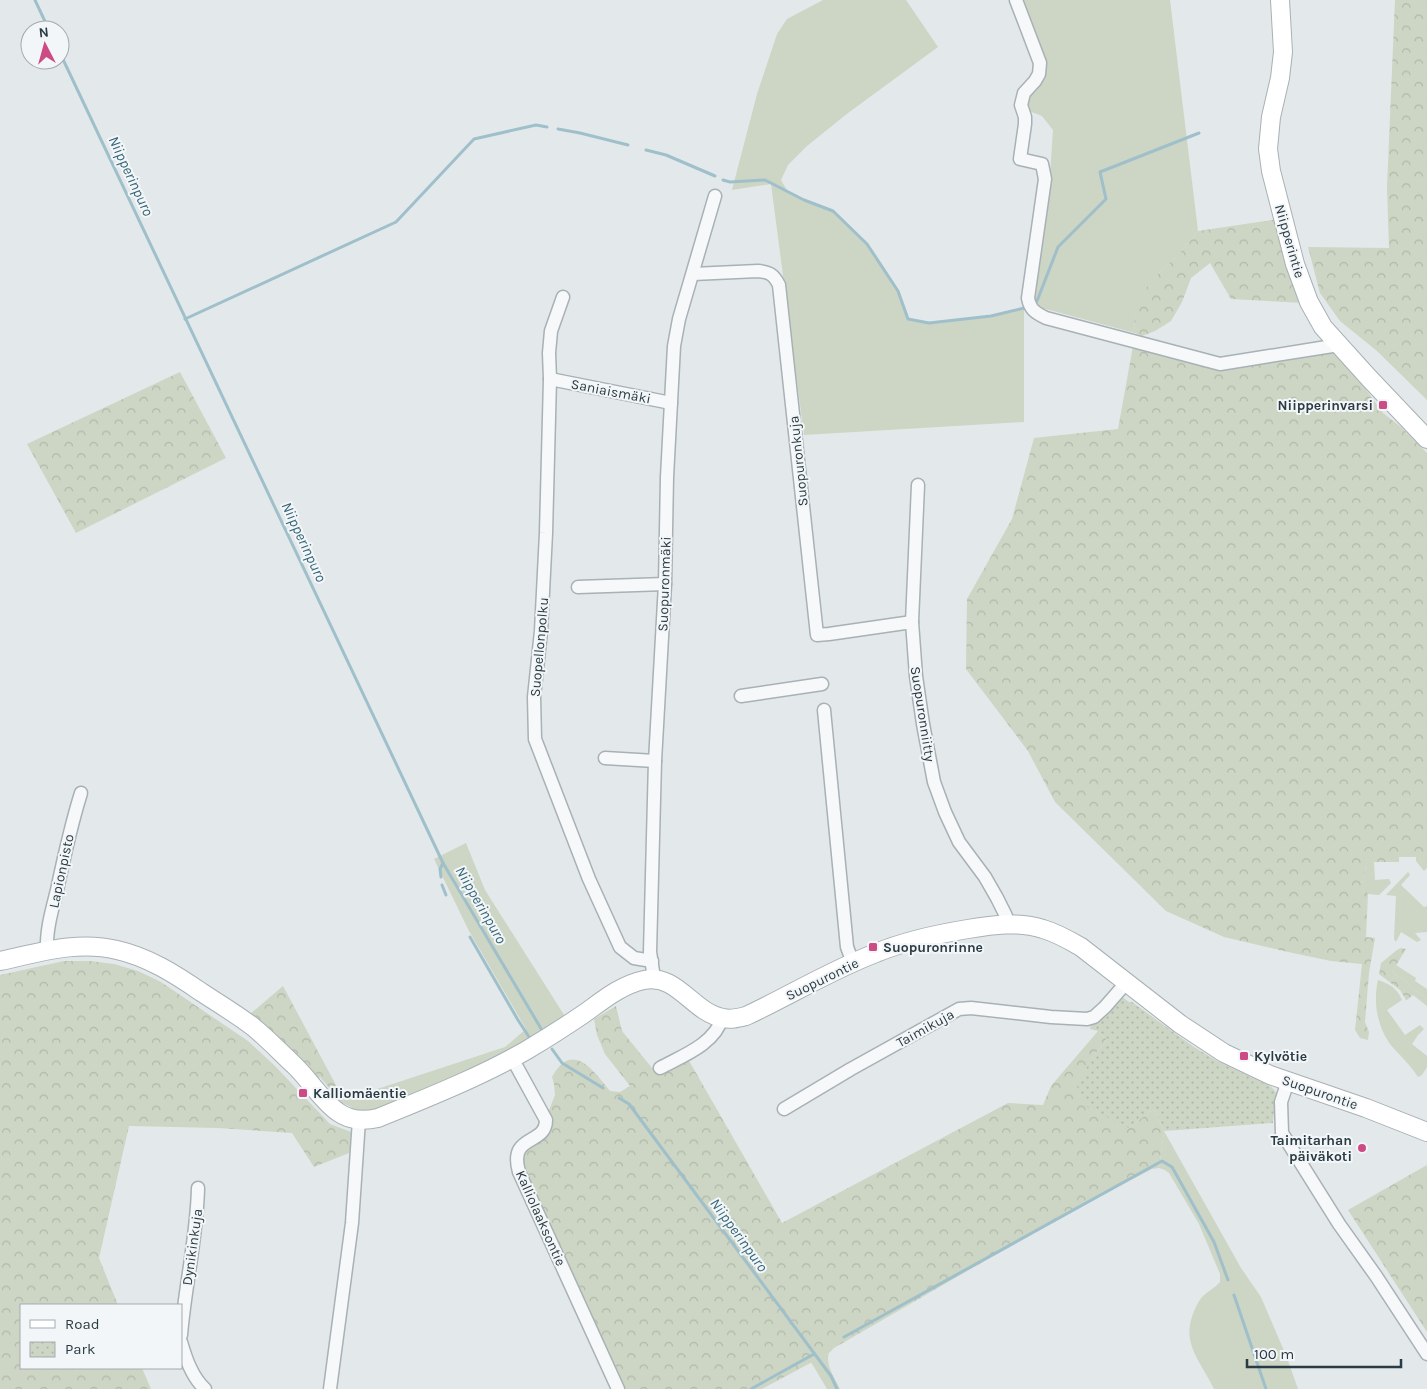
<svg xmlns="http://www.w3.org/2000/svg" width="1427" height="1389" font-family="Karla,sans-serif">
  <defs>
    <pattern id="forest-crowns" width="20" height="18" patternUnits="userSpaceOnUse" patternTransform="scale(1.25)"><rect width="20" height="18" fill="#cdd5c4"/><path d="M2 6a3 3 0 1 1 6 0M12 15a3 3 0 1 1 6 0" fill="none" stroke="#b0b8aa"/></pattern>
    <pattern id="park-dots" width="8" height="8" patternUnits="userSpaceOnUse" patternTransform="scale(1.25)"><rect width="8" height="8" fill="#cdd5c4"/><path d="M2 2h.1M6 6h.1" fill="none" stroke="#b0b8aa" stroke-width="1.8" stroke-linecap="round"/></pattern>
  </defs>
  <rect width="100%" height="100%" fill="#e3e8eb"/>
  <g fill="#cdd5c4">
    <path d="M 823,0 L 906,0 L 938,47 L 848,113 L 807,146 L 788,165 L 781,180 L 788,192 L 804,200 L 833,211 L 867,244 L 898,291 L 908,319 L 929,323 L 991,316 L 1024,308 L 1024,422 L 804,435 L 771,184 L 732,190 L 757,94 L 777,34 L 787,19 Z"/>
    <path d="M 1022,0 L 1170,0 L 1198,231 L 1179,254 L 1157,275 L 1134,314 L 1135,333 L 1042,308 L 1034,301 L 1049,192 L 1053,130 L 1042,116 L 1029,111 L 1026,104 L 1031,94 L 1039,86 Z"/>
    <path d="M 466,843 L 485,890 L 566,1018 L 485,1066 L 376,1113 L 351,1112 L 352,1109 L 351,1107 L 341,1102 L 344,1100 L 505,1047 L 526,1029 L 469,931 L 434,859 Z"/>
    <path d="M 1370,862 L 1374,862 L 1375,880 L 1389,879 L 1391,883 L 1379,895 L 1368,894 L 1367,892 L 1361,888 L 1361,883 L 1364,880 L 1366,864 Z"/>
    <path d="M 1408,872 L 1410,875 L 1401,885 L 1424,907 L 1427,906 L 1427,932 L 1415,933 L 1421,940 L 1417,942 L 1401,932 L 1396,942 L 1394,939 L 1396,896 L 1386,895 Z"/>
    <path d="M 1396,965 L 1416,978 L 1415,981 L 1427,989 L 1427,1000 L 1424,996 L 1411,988 L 1406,981 L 1392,972 Z"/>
    <path d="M 1378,980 C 1390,984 1397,988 1402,1000 L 1387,1010 L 1405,1035 L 1420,1025 L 1424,1029 L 1418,1035 L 1412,1044 L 1427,1056 L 1427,1067 L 1422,1075 L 1418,1077 C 1410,1064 1399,1055 1390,1044 C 1377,1026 1373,1001 1378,980 Z"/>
    <path d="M 1164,1131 L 1241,1268 L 1261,1297 L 1287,1358 L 1298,1389 L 1214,1389 C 1203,1365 1182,1345 1192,1317 C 1194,1310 1198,1302 1202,1297 C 1208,1291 1215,1288 1220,1282 L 1220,1274 L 1199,1224 L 1169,1173 L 1165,1170 L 1159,1168 Z"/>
    <path d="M 829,1353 C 825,1365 835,1378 840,1389 L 827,1389 L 811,1362 Z"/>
  </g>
  <g fill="url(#forest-crowns)">
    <path d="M 1395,0 L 1427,0 L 1427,400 L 1377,351 L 1340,321 L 1320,293 L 1308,247 L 1389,248 L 1387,187 Z"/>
    <path d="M 1279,219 L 1304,303 L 1231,299 L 1210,263 L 1191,278 L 1182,302 L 1171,321 L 1155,331 L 1142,336 L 1135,333 L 1134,314 L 1140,295 L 1157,275 L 1179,254 L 1198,231 Z"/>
    <path d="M 1133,346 L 1218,369 L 1337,350 L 1383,413 L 1401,427 L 1427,453 L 1427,868 L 1424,871 L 1416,861 L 1416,857 L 1399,857 L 1399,862 L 1374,862 L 1366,864 L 1364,880 L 1361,883 L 1361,888 L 1366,890 L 1368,894 L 1366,937 L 1375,938 L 1369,973 L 1365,1022 L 1369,1032 L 1368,1040 L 1360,1038 L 1355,1030 L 1362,964 L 1331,961 L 1288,952 L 1224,937 L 1166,911 L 1055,802 L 1028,751 L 966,669 L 967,599 L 1012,519 L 1034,438 L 1118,429 Z"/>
    <path d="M 180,372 L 226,458 L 76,533 L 27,444 Z"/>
    <path d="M 1401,948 L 1406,949 L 1392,972 L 1406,981 L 1411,988 L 1424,996 L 1427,1000 L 1427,1006 L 1413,995 L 1407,1000 L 1406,1000 L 1400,990 L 1379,974 L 1381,963 L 1397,950 Z"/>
    <path d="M 64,961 L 90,961 L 114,964 L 138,971 L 161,982 L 248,1041 L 275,1066 L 330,1124 L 354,1133 L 353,1150 L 349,1153 L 314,1167 L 292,1133 L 218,1128 L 129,1126 L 99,1258 L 118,1305 L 21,1305 L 21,1368 L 142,1368 L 151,1389 L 0,1389 L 0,975 Z"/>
    <path d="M 283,986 L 344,1100 L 341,1102 L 320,1077 L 317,1079 L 249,1015 Z"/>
    <path d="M 616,1006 L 622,1031 L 652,1068 L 684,1052 L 782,1223 L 1008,1103 L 1043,1105 L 1051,1086 L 1098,1031 L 1107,1040 L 1091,1059 L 1129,1128 L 1149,1112 L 1155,1110 L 1164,1131 L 1159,1168 L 1152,1169 C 1044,1225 940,1287 834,1348 L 829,1353 L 762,1389 L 623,1389 L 522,1165 L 523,1152 L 548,1113 L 555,1095 L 554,1084 L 552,1077 C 572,1040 593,1070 610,1091 L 620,1092 L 630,1086 L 605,1054 L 597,1035 L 594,1019 Z"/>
    <path d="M 1427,1165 L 1427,1332 L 1348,1210 Z"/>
  </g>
  <path fill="url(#park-dots)" d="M 1121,996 L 1129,1002 L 1132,1002 L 1194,1047 L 1219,1062 L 1270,1086 C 1272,1088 1275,1090 1276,1093 C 1277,1095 1273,1118 1273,1123 L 1164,1131 L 1155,1110 L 1149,1112 L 1129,1128 L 1087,1107 L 1077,1086 L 1091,1059 L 1107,1040 L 1098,1031 L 1090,1029 L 1091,1022 Z"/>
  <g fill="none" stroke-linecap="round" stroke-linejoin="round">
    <g stroke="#9fc0ca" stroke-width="3">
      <path d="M 35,0 L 49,30"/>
      <path d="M 60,53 L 443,863 L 543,1032"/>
      <path d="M 558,129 L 580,133 L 628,145"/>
      <path d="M 646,150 L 666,155 L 715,176"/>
      <path d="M 723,180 L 730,182 L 765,180 L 804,200 L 833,211 L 867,244 L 898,291 L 908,319 L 929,323 L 991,316 L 1024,308"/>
      <path d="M 1037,301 L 1058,247 L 1106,199 L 1100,172 L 1199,133"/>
      <path d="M 185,319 L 396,222 L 474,139 L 536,125 L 547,127"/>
      <path d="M 441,877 L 440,869 L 443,863"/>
      <path d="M 442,885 L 446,895"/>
      <path d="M 470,937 L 518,1020 L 531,1040"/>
      <path d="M 552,1049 L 562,1063 L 603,1088"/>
      <path d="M 619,1098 L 629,1104 L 831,1376 L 837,1389"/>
      <path d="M 1234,1295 L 1266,1389"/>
      <path d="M 844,1337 L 1162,1161 L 1172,1167 L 1214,1242 L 1228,1280"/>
      <path d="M 751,1389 L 814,1354"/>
    </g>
    <defs>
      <g id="street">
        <path d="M 1016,0 L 1040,63 L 1039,74 L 1035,81 L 1024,93 L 1021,105 L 1025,117 L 1025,124 L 1020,159 L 1042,164 L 1045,179 L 1028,298 C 1030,310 1036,313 1046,318 L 1220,364 L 1339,345"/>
        <path d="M 693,274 L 758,271 C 770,272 774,275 779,285 L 817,635 L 829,634 L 912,622"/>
        <path d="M 563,297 L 551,331 L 549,353 L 550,379 L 546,533 L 541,631 L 534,697 L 535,739 L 589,879 L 620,947 L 634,958 L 652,961"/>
        <path d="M 550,379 L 671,403"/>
        <path d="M 918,485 L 912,622 L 916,676 L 923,724 L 934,782 L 945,812 L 959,842 L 985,877 L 997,898 L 1006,916 L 1006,925"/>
        <path d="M 578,587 L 665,584"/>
        <path d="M 741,696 L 822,684"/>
        <path d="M 824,710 L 847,947 L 853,963"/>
        <path d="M 605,758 L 655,761"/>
        <path d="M 47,950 C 46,930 52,910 57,890 C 64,857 71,825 81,793"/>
        <path d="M 654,978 L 650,952 L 655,761 L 665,584 L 667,477 L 674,346 L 679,319 L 715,196"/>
        <path d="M 512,1058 L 546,1120 C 546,1146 508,1133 519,1172 L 618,1389"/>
        <path d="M 660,1068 C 682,1056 715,1044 722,1018"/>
        <path d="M 1288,1081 L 1281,1102 L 1282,1133 L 1339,1224 L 1376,1276 L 1427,1354"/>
        <path d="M 784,1109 L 851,1069 L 959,1009 L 971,1008 L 1051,1017 L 1087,1019 L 1094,1017 L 1105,1007 L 1126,983"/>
        <path d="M 181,1335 C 185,1286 197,1237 198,1188"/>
        <path d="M 181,1342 C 186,1359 192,1377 205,1389"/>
        <path d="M 330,1389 L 352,1223 L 359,1120"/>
      </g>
      <g id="secondary">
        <path d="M 1280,0 L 1283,52 L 1280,78 L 1271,117 L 1268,149 L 1271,171 L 1295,264 L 1309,302 L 1323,327 L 1369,378 L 1427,439"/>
        <path d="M 0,961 C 38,953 77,940 117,950 C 148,957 175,974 201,992 C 218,1003 236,1014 252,1026 C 267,1038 280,1052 294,1065 C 309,1079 321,1100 338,1112 C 350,1121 365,1121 378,1118 C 429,1097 480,1077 527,1050 C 547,1038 566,1026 585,1013 C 603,1000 621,985 644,980 C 677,973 693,1013 723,1018 C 731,1020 738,1018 746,1016 C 789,996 831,970 876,953 C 905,941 937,934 968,929 C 992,925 1019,921 1043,929 C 1057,933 1069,940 1081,947 L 1180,1024 L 1224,1053 L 1270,1075 L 1366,1108 L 1427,1132"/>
      </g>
    </defs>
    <use href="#street" stroke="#a8b1b5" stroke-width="15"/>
    <use href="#secondary" stroke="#a8b1b5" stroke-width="20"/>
    <use href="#street" stroke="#f6f8f9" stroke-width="12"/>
    <use href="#secondary" stroke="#fff" stroke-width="18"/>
  </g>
  <g fill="#cd4b84" stroke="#f3f6f8" stroke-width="2">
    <rect x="1378" y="400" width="10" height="10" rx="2.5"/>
    <rect x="868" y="942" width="10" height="10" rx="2.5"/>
    <rect x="1239" y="1051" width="10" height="10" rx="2.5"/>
    <rect x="298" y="1088" width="10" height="10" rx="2.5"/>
    <circle cx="1362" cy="1148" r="5"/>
  </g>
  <g text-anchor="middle" stroke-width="4" stroke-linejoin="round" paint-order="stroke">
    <g font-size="14" fill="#2b3b43" stroke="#f3f6f8">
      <text transform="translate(1290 241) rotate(74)" y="5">Niipperintie</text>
      <text transform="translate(611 391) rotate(11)" y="5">Saniaismäki</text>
      <text transform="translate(798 461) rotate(-96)" y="5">Suopuronkuja</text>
      <text transform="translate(664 584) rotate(-88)" y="5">Suopuronmäki</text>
      <text transform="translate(539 647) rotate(-85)" y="5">Suopellonpolku</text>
      <text transform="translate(923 714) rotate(81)" y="5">Suopuronniitty</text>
      <text transform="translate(61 871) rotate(-78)" y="5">Lapionpisto</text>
      <text transform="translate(822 979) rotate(-26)" y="5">Suopurontie</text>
      <text transform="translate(925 1028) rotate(-29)" y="5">Taimikuja</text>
      <text transform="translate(1320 1092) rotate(19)" y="5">Suopurontie</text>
      <text transform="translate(541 1218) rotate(66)" y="5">Kalliolaaksontie</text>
      <text transform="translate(192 1247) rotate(-82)" y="5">Dynikinkuja</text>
    </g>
    <g font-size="14" font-weight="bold" fill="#2b3b43" stroke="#f3f6f8" text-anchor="start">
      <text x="1373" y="410" text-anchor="end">Niipperinvarsi</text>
      <text x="883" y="952">Suopuronrinne</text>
      <text x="1254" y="1061">Kylvötie</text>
      <text x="313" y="1098">Kalliomäentie</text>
      <text x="1352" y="1145" text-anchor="end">Taimitarhan<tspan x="1352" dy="16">päiväkoti</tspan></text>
    </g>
    <g font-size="15" font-style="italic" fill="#356577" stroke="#f3f6f8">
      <text transform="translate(131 176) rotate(65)" y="5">Niipperinpuro</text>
      <text transform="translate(304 542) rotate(65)" y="5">Niipperinpuro</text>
      <text transform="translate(481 905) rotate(60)" y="5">Niipperinpuro</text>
      <text transform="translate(739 1235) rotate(54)" y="5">Niipperinpuro</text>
    </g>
  </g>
  <rect x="20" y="1304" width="162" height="65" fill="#f3f6f8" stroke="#a3abb0"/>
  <rect x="30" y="1320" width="25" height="8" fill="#ffffff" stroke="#a3abb0"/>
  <text x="65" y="1329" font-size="15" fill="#2b3b43">Road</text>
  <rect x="30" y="1342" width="25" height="15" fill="url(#park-dots)" stroke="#a3abb0"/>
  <text x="65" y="1354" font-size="15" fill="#2b3b43">Park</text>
  <g transform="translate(45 45) rotate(354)"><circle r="24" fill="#f3f6f8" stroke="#a3abb0"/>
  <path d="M0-4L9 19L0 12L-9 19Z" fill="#cd4b84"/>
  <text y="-8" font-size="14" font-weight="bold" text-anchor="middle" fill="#2b3b43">N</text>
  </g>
  <path d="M1247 1359v8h154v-8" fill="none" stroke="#2b3b43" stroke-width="2.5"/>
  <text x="1254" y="1359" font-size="15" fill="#2b3b43" stroke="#f3f6f8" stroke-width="4" paint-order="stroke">100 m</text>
</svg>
